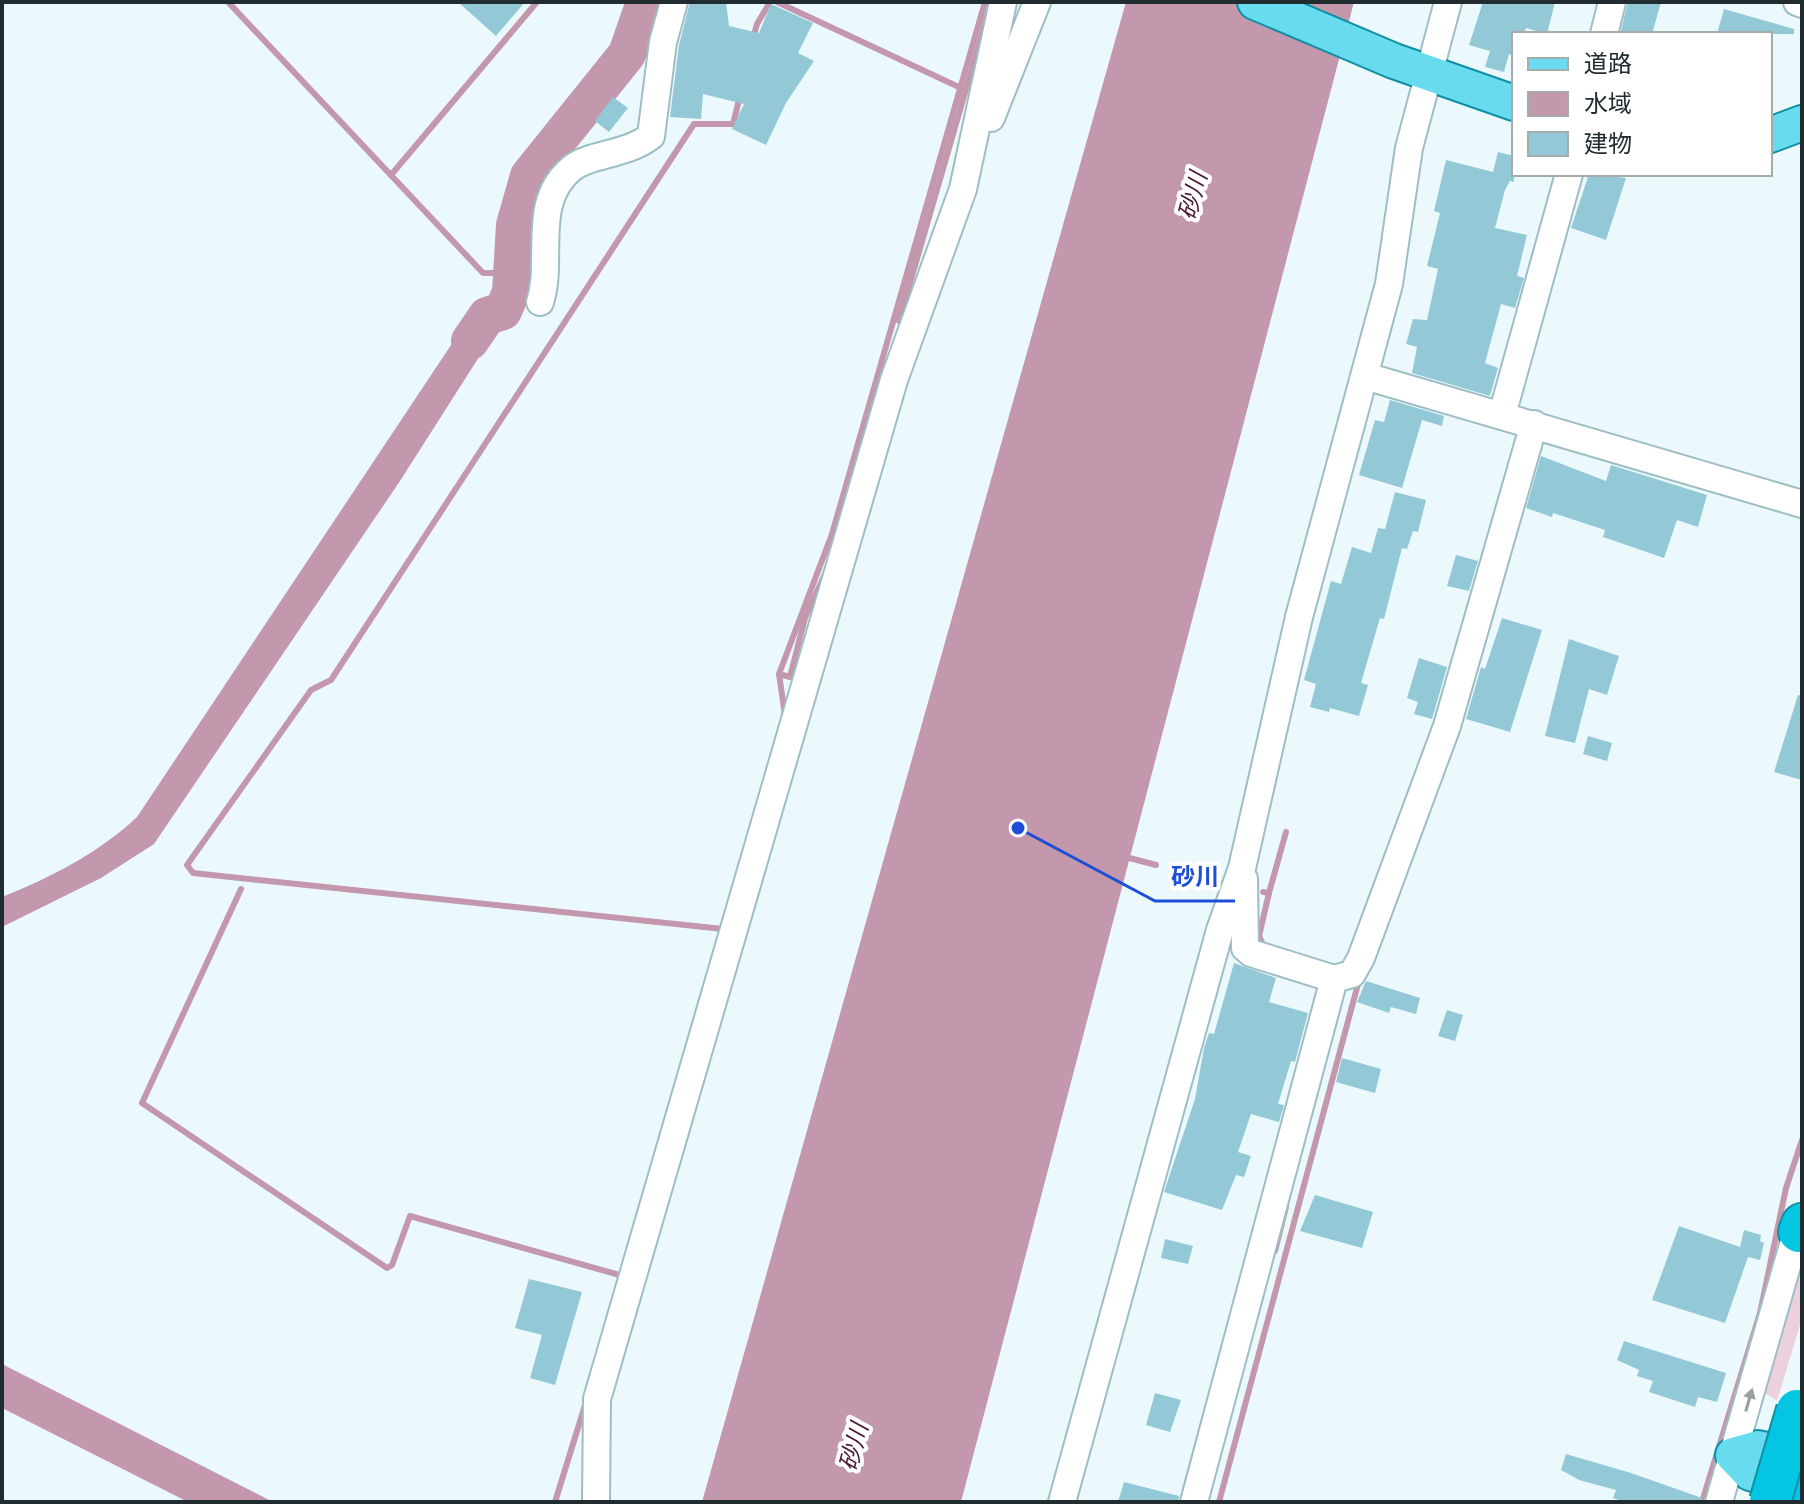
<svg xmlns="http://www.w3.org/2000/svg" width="1804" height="1504" font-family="Helvetica,'Noto Sans JP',sans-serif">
  <rect width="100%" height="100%" fill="#ecf9fc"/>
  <path fill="#edd0de" d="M 1802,1264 L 1802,1318 L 1777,1401 L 1759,1389 Z"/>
  <g fill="#c398ad">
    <path d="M 1126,2 L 1354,2 L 961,1502 L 702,1502 Z"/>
    <path d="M 481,300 L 509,310 L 400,481 L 154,844 L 101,878 L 2,927 L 2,897 C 50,878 100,852 137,817 Z"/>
    <path d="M 2,1364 L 273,1502 L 188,1502 L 2,1408 Z"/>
  </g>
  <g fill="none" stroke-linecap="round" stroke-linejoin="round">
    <g stroke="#c398ad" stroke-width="6">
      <path d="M 228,2 L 483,273 L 511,273"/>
      <path d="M 777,2 L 961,88"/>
      <path d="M 753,38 L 757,24 L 770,2"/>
      <path d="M 391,175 L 537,2"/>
      <path d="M 899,321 L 988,13"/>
      <path d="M 779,674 L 790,677 L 805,618 L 825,574"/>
      <path d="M 785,715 L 779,674 L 832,534 L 985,2"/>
      <path d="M 1122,856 L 1156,865"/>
      <path d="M 241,889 L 142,1103 L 387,1268 L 392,1265 L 410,1216 L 623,1276"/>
      <path d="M 1263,892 L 1269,893 L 1259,936 L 1265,949"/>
      <path d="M 1269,893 L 1286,832"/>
      <path d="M 723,929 L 193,873 L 187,865 L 311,690 L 331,680 L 694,124 L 733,124 L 740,96"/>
      <path d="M 1275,1251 L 1286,1207"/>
      <path d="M 555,1502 L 586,1402"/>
      <path d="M 1219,1502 L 1358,984"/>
      <path d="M 1702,1502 L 1760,1313 L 1786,1188 L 1802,1140"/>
    </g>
    <path stroke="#c398ad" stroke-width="38" d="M 470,341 L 487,316 L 503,311 L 511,292 L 515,225 L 529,176 L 627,54 L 645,2"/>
  </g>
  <g fill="#93c9d6">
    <path d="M 458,2 L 525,2 L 496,36 Z"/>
    <path d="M 690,2 L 726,2 L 729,26 L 759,33 L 771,4 L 813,23 L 798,53 L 814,61 L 786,103 L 766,145 L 732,129 L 744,104 L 703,94 L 701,119 L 670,117 L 679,45 Z"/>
    <path d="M 1483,2 L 1555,2 L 1547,34 L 1526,28 L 1524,34 L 1514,34 L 1514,56 L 1509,54 L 1504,72 L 1485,67 L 1490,51 L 1469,45 Z"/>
    <path d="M 1628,2 L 1661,2 L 1652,34 L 1620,34 Z"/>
    <path d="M 1724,9 L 1794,29 L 1794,34 L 1717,34 Z"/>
    <path d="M 613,97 L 628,108 L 609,132 L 595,121 Z"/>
    <path d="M 1498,152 L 1514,156 L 1514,182 L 1510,181 L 1505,190 L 1495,228 L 1527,235 L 1517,276 L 1524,278 L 1515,308 L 1501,304 L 1485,363 L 1498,368 L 1490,396 L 1412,373 L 1417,347 L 1406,344 L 1413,319 L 1427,320 L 1438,269 L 1427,266 L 1440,213 L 1434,211 L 1446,160 L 1493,172 Z"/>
    <path d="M 1589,174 L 1626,178 L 1606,240 L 1571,228 Z"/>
    <path d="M 1390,400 L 1444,416 L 1442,426 L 1422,420 L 1402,488 L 1359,475 L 1375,420 L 1384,422 Z"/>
    <path d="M 1541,456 L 1606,481 L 1611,465 L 1707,495 L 1698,527 L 1677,520 L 1664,558 L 1603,537 L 1605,530 L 1553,513 L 1552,517 L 1526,508 Z"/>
    <path d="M 1395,492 L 1426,500 L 1418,532 L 1413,531 L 1407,549 L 1402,548 L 1384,619 L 1380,618 L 1361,683 L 1368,685 L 1359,716 L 1330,708 L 1329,712 L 1310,707 L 1316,684 L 1304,680 L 1331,581 L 1341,584 L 1352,547 L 1371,553 L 1378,528 L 1385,529 Z"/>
    <path d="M 1456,555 L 1478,561 L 1469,591 L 1447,586 Z"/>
    <path d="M 1502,618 L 1542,630 L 1510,732 L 1466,719 L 1481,667 L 1485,669 Z"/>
    <path d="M 1569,639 L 1619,656 L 1607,695 L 1589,689 L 1575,743 L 1545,736 Z"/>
    <path d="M 1419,658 L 1447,667 L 1432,719 L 1414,714 L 1418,702 L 1407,698 Z"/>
    <path d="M 1798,695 L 1802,696 L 1802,780 L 1774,772 Z"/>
    <path d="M 1588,736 L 1612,743 L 1607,761 L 1583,754 Z"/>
    <path d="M 1234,963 L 1276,978 L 1269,1002 L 1308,1013 L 1295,1062 L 1291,1061 L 1278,1104 L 1284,1105 L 1279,1122 L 1251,1114 L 1238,1152 L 1251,1156 L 1244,1177 L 1236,1175 L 1222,1210 L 1164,1192 L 1195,1099 L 1204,1048 L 1209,1033 L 1214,1034 Z"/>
    <path d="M 1366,981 L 1420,998 L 1416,1014 L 1391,1007 L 1389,1013 L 1357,1002 Z"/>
    <path d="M 1447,1010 L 1463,1015 L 1455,1041 L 1438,1036 Z"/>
    <path d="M 1342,1058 L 1381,1069 L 1375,1093 L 1336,1082 Z"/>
    <path d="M 1315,1195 L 1373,1212 L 1362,1248 L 1300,1231 Z"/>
    <path d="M 1679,1226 L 1740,1247 L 1744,1230 L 1761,1235 L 1760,1241 L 1764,1243 L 1760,1260 L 1748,1257 L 1725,1323 L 1652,1300 Z"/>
    <path d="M 1165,1239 L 1193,1246 L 1188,1264 L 1161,1258 Z"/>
    <path d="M 529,1279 L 582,1292 L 555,1385 L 530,1378 L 542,1335 L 515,1328 Z"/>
    <path d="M 1624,1341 L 1726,1373 L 1717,1402 L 1698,1397 L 1695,1407 L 1649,1392 L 1653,1381 L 1637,1376 L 1639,1370 L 1617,1360 Z"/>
    <path d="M 1155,1393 L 1181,1400 L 1170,1432 L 1146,1425 Z"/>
    <path d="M 1566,1454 L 1631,1473 L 1702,1498 L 1702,1502 L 1626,1502 L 1613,1498 L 1616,1490 L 1579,1480 L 1561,1470 Z"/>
    <path d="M 1124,1482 L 1179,1496 L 1178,1502 L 1118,1502 Z"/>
  </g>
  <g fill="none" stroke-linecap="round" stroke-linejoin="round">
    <defs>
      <g id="minor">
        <path d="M 1797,2 L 1802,4"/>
        <path d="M 1604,34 L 1612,2"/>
        <path d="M 991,118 L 1037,2"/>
        <path d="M 540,302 C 554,259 530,202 572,168 C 591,153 625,156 651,136 L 663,42 L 674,2"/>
        <path d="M 1365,376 L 1802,504"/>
        <path d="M 1502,415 L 1569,174"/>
        <path d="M 1244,879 L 1245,948 L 1251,953 L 1334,979"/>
        <path d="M 596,1502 L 597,1399 L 894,380 L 963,189 L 1003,2"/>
        <path d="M 1062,1502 L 1220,930 L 1242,868 L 1299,617 L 1389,284 L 1409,148 L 1448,2"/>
        <path d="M 1194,1502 L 1334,979 L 1352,974 L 1361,958 L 1447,726 L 1534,424"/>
        <path d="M 1719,1502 L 1801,1217"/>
      </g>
      <g id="major">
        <path d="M 1255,2 L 1394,61 L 1514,103"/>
        <path d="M 1770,135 L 1802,123"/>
        <path d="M 1802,1488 L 1750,1473 L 1733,1455 L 1758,1448 L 1802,1458"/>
      </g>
      <g id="highway">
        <path d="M 1799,1232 L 1802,1224"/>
        <path d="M 1800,1502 L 1802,1496"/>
      </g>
    </defs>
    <use href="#minor" stroke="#9ebec5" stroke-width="30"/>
    <use href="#major" stroke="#0e8fa3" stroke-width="38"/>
    <use href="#highway" stroke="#0e8fa3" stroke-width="44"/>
    <use href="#minor" stroke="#fff" stroke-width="26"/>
    <use href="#major" stroke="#68dcee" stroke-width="34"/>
    <use href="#highway" stroke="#04c5e2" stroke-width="40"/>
    <defs>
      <path id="highway-bridge" d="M 1770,1502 L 1797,1410"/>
    </defs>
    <use href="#highway-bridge" stroke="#0e8fa3" stroke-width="44" stroke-linecap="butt"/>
    <use href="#highway-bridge" stroke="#04c5e2" stroke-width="40"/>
  </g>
  <defs><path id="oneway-solid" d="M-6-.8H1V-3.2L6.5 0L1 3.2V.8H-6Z" transform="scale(2)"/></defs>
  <use fill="#9ba0a1" href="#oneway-solid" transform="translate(1749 1400) rotate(-74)"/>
  <g text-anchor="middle" stroke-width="8" stroke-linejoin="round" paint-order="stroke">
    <g font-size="24" font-style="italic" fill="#4b1736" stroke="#fff">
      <text transform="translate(1193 196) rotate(-75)" y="8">砂川</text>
      <text transform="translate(854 1447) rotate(-75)" y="8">砂川</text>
    </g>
  </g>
  <path fill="none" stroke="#1d4ed8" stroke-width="3" d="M1018 828L1155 901H1235"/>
  <circle fill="#1d4ed8" stroke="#fff" stroke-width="3" cx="1018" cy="828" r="8"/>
  <g font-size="24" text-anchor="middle" font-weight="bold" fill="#1d4ed8" stroke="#fff" stroke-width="8" stroke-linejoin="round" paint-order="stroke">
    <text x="1195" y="885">砂川</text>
  </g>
  <rect width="1804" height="1504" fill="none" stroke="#202c2f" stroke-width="8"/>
  <rect x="1512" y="32" width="260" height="144" fill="#ffffff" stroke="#a6abac" stroke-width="2"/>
  <rect x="1528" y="58" width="40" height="12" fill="#68dcee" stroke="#a6abac" stroke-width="2"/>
  <text x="1584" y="72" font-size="24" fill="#202c2f">道路</text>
  <rect x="1528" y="92" width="40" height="24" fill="#c398ad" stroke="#a6abac" stroke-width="2"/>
  <text x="1584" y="112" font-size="24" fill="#202c2f">水域</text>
  <rect x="1528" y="132" width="40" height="24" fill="#93c9d6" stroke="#a6abac" stroke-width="2"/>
  <text x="1584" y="152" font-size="24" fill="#202c2f">建物</text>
</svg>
